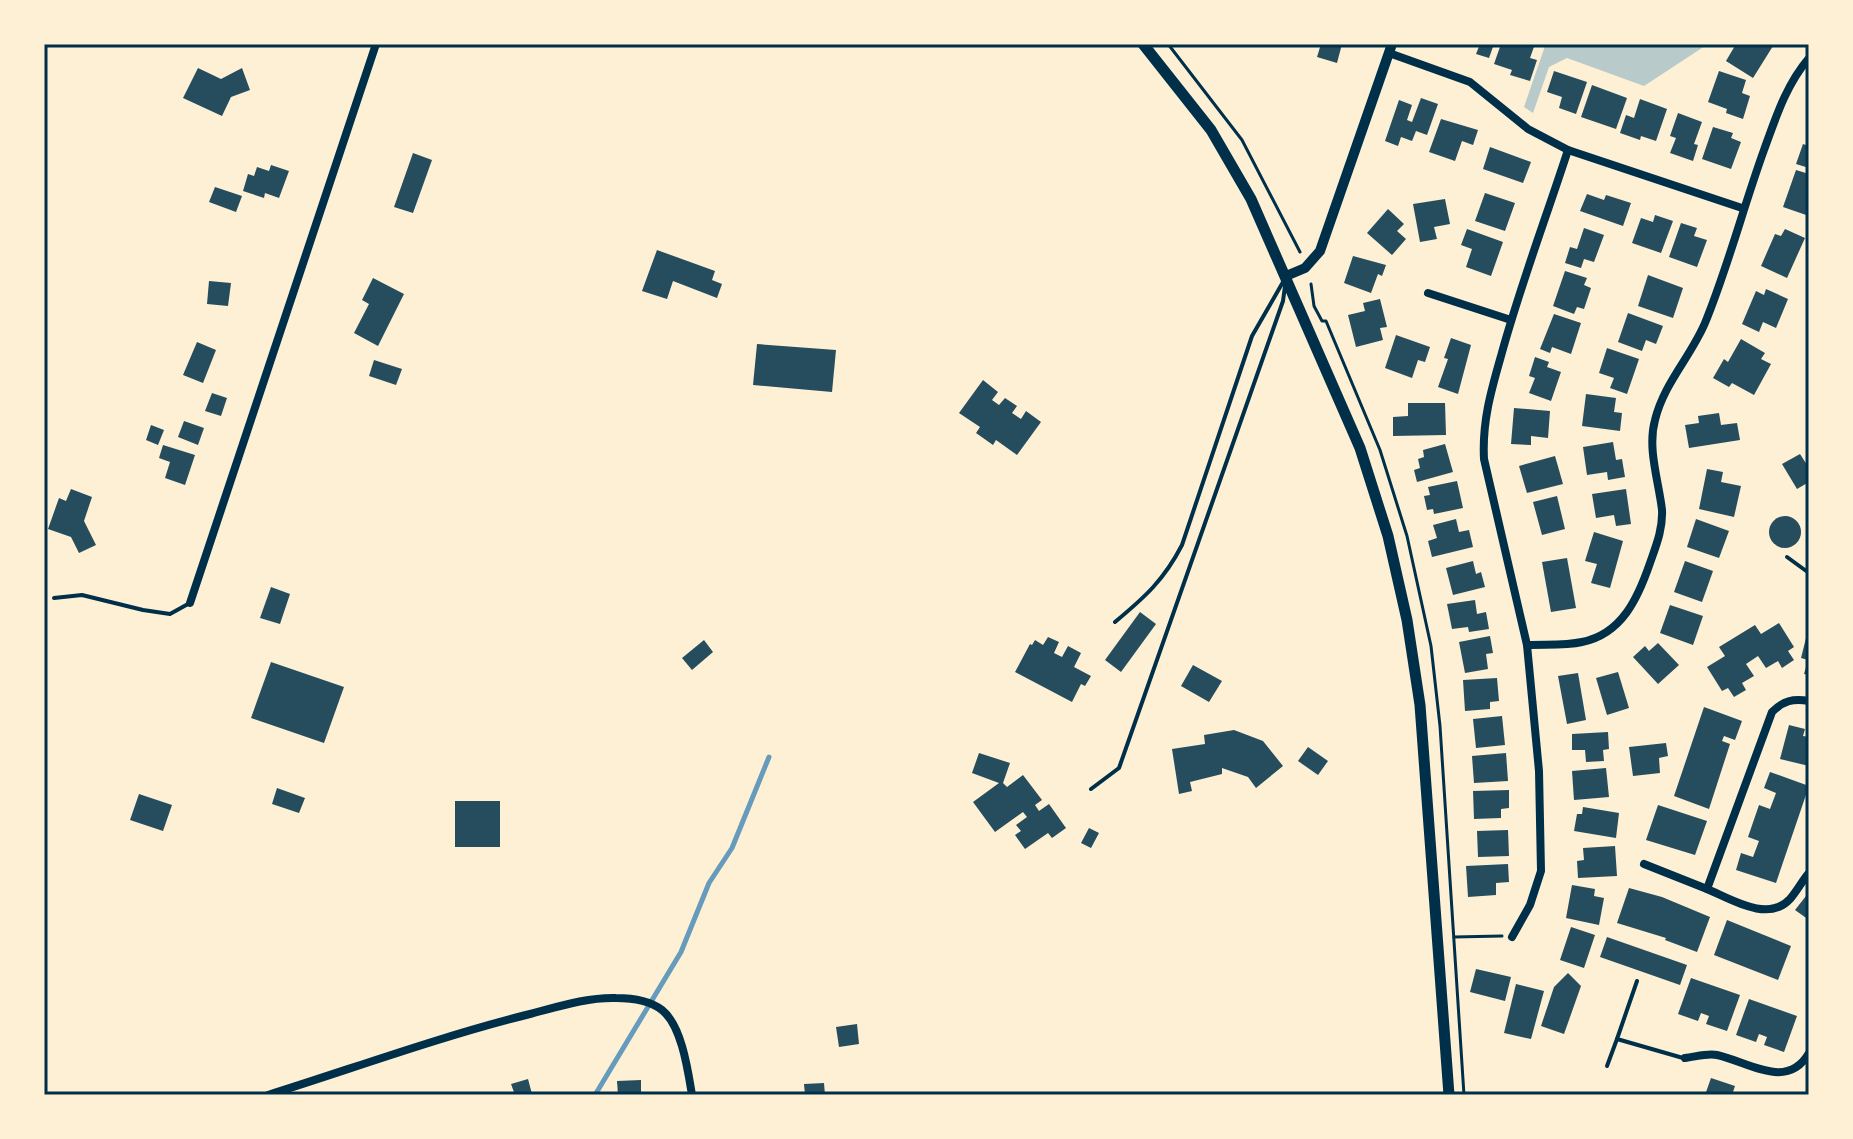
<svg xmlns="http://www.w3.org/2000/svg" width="1853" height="1139" font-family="Quicksand,sans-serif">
  <rect width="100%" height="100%" fill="#fdf0d5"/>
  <path fill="#b9caca" d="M 1543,44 L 1708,44 L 1644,86 L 1567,58 L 1549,67 L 1533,113 L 1524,107 L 1544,49 Z"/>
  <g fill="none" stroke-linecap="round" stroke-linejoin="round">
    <path stroke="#669bbc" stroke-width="5" d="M 595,1095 L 681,952 L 709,883 L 732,848 L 769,757"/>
  </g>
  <g fill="#264d5e">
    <path d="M 1321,44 L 1342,44 L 1337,63 L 1317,57 Z"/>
    <path d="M 1480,44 L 1494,44 L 1489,58 L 1476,54 Z"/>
    <path d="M 1501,44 L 1535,44 L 1530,58 L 1537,60 L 1530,81 L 1510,75 L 1512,70 L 1494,64 Z"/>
    <path d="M 1736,44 L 1773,46 L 1753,78 L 1726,61 Z"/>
    <path d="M 198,68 L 221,79 L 242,68 L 250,90 L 231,97 L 222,116 L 183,98 Z"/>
    <path d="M 1554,71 L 1587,82 L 1576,114 L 1559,108 L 1562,97 L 1547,92 Z"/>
    <path d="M 1719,71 L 1746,80 L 1742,93 L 1750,96 L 1743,119 L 1726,113 L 1727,109 L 1708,102 Z"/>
    <path d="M 1592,85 L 1627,98 L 1616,129 L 1581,117 Z"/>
    <path d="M 1421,98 L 1438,104 L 1427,135 L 1416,131 L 1412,141 L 1401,137 L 1398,146 L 1385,141 L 1399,100 L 1412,105 L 1407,120 L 1412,122 Z"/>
    <path d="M 1640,99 L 1667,109 L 1656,141 L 1641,136 L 1640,140 L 1620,133 L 1626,115 L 1634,118 Z"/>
    <path d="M 1678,113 L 1702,122 L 1694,144 L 1698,145 L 1693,161 L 1670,153 L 1676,138 L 1670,136 Z"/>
    <path d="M 1441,119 L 1478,130 L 1473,145 L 1462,141 L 1455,161 L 1429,152 Z"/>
    <path d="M 1713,127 L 1733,133 L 1731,138 L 1741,142 L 1731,169 L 1702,159 Z"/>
    <path d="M 1803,144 L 1809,146 L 1809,168 L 1796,164 Z"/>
    <path d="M 1490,147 L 1531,162 L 1523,183 L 1483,169 Z"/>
    <path d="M 413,153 L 432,160 L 413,213 L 394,207 Z"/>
    <path d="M 271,165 L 289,171 L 279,198 L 265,193 L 264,198 L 243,191 L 248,174 L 254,176 L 257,167 L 269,171 Z"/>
    <path d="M 1796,170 L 1809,174 L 1809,216 L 1783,207 Z"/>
    <path d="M 215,187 L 242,196 L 236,212 L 209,202 Z"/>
    <path d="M 1485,193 L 1515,203 L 1505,231 L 1475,221 Z"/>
    <path d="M 1587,194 L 1604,200 L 1606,195 L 1631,203 L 1623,226 L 1580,211 Z"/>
    <path d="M 1445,199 L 1450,224 L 1434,227 L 1437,239 L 1420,242 L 1413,204 Z"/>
    <path d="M 1388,209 L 1404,224 L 1397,231 L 1406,239 L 1392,255 L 1367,233 Z"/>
    <path d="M 1655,215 L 1673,221 L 1661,253 L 1632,243 L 1641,218 L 1653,222 Z"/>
    <path d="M 1681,223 L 1697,228 L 1694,236 L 1707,240 L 1697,267 L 1669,257 Z"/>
    <path d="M 1584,228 L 1604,235 L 1594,262 L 1584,259 L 1581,268 L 1565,263 L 1570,247 L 1577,249 Z"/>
    <path d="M 1467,229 L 1503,242 L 1491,276 L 1466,267 L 1472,249 L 1461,245 Z"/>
    <path d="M 1785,229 L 1805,238 L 1787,278 L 1761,266 L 1775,234 L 1781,236 Z"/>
    <path d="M 657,250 L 715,271 L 712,280 L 722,284 L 717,298 L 673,281 L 667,299 L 642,291 Z"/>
    <path d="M 1353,256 L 1386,265 L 1382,276 L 1378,274 L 1371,293 L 1344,283 Z"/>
    <path d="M 1565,271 L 1587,278 L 1584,285 L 1591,288 L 1584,309 L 1577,307 L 1574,314 L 1553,306 Z"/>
    <path d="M 1648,275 L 1683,288 L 1673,318 L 1638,306 Z"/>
    <path d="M 373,278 L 404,294 L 378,346 L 354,333 L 369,304 L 362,300 Z"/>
    <path d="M 209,281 L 231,283 L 228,306 L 207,304 Z"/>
    <path d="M 1766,289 L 1788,299 L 1776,328 L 1763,322 L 1759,332 L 1742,324 L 1756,291 L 1764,295 Z"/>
    <path d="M 1380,299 L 1387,327 L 1380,328 L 1383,340 L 1356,347 L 1348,315 L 1365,311 L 1363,303 Z"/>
    <path d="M 1628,313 L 1663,326 L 1656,344 L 1646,340 L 1642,351 L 1618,342 Z"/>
    <path d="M 1554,314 L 1581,323 L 1571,354 L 1552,347 L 1550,353 L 1540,349 Z"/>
    <path d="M 1396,335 L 1430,347 L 1425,362 L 1418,360 L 1412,378 L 1385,368 Z"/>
    <path d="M 1451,338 L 1471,345 L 1458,394 L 1438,387 L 1448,359 L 1444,358 Z"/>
    <path d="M 1741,339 L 1765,353 L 1761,359 L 1771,364 L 1754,395 L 1732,383 L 1729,387 L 1713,378 L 1724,359 L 1728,362 Z"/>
    <path d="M 197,342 L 216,350 L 203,383 L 183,375 Z"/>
    <path d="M 757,344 L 836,350 L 832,392 L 753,385 Z"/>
    <path d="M 1607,348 L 1639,359 L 1627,394 L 1610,388 L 1614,378 L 1599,373 Z"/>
    <path d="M 1535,357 L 1549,362 L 1547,367 L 1561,372 L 1551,401 L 1529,393 L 1535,378 L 1529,376 Z"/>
    <path d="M 374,360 L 402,369 L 396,385 L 369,376 Z"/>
    <path d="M 983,380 L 998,392 L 992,400 L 999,405 L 1005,398 L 1017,406 L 1012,413 L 1021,419 L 1026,411 L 1041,422 L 1017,455 L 996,440 L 993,445 L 976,433 L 980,427 L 959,413 Z"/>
    <path d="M 212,393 L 227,398 L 221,416 L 205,411 Z"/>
    <path d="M 1586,394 L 1616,398 L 1614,412 L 1622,413 L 1620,431 L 1582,426 Z"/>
    <path d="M 1408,403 L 1445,403 L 1446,435 L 1393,436 L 1393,417 L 1408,416 Z"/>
    <path d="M 1514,408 L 1550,411 L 1548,438 L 1531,436 L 1531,445 L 1511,444 Z"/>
    <path d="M 1719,413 L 1721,425 L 1737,423 L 1740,440 L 1689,448 L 1685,425 L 1699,423 L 1698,416 Z"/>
    <path d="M 184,421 L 204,428 L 198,445 L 178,437 Z"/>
    <path d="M 151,425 L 164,430 L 158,445 L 146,440 Z"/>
    <path d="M 1613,442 L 1616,460 L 1622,459 L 1625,477 L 1608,480 L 1607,472 L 1587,475 L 1583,447 Z"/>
    <path d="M 1445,444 L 1453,472 L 1417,482 L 1414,470 L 1420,468 L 1418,459 L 1424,457 L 1423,450 Z"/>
    <path d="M 163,445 L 195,455 L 185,485 L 165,478 L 170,462 L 159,458 Z"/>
    <path d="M 1800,454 L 1809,468 L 1809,482 L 1797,489 L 1782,464 Z"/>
    <path d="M 1555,456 L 1563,484 L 1527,493 L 1519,466 Z"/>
    <path d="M 1707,469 L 1723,472 L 1721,482 L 1741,486 L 1734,517 L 1699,509 Z"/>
    <path d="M 1457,481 L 1463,508 L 1434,514 L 1433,509 L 1427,510 L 1424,496 L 1430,495 L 1428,487 Z"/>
    <path d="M 71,489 L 92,497 L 84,521 L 96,545 L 79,553 L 71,537 L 48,529 L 59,498 L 66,501 Z"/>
    <path d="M 1626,489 L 1631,524 L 1616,526 L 1614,515 L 1596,518 L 1592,494 Z"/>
    <path d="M 1557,496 L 1565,529 L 1542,535 L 1533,502 Z"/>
    <circle cx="1785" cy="532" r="16"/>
    <path d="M 1456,519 L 1459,532 L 1469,530 L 1473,547 L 1432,557 L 1428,541 L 1437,538 L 1433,525 Z"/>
    <path d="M 1696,519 L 1729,531 L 1719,558 L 1687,547 Z"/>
    <path d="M 1594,532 L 1623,541 L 1610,588 L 1591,583 L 1597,564 L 1585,561 Z"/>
    <path d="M 1567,558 L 1576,608 L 1551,612 L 1542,562 Z"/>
    <path d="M 1473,561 L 1476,574 L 1481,572 L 1485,587 L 1453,595 L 1446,568 Z"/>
    <path d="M 1685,561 L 1713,571 L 1702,602 L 1674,592 Z"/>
    <path d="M 271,587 L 290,594 L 280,624 L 260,618 Z"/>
    <path d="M 1475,600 L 1477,614 L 1486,612 L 1489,629 L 1469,632 L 1468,627 L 1452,629 L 1447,604 Z"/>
    <path d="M 1670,605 L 1703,616 L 1693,645 L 1660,633 Z"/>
    <path d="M 1140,612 L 1156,624 L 1121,672 L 1105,660 Z"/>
    <path d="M 1779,623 L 1794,647 L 1788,651 L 1794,660 L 1782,668 L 1778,661 L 1766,668 L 1758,656 L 1746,664 L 1754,676 L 1742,683 L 1746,690 L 1734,697 L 1728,688 L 1722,691 L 1707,667 L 1725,656 L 1719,647 L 1755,625 L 1761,634 Z"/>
    <path d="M 1808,630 L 1809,630 L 1809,675 L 1804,674 L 1808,660 L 1801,658 Z"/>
    <path d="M 1490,636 L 1493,653 L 1486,654 L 1488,669 L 1465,673 L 1459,642 Z"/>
    <path d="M 1048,637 L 1059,642 L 1054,653 L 1062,657 L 1068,646 L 1081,653 L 1074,667 L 1091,676 L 1085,686 L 1081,684 L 1072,702 L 1015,672 L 1030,644 L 1032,645 L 1035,640 L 1043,645 Z"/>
    <path d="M 704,640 L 713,652 L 692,670 L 682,658 Z"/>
    <path d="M 1658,643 L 1679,665 L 1658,684 L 1633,657 L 1645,646 L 1649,651 Z"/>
    <path d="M 271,662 L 344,687 L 324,743 L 251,718 Z"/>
    <path d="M 1193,665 L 1222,681 L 1209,702 L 1181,686 Z"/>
    <path d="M 1618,672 L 1629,708 L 1607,715 L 1596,678 Z"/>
    <path d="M 1578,673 L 1586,720 L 1567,724 L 1558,676 Z"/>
    <path d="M 1497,678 L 1499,701 L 1490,702 L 1490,709 L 1465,711 L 1463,680 Z"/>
    <path d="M 1704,707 L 1742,721 L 1735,740 L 1724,736 L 1722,741 L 1730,744 L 1709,809 L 1674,796 Z"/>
    <path d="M 1502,716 L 1505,745 L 1476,748 L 1473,719 Z"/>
    <path d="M 1789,725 L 1805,729 L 1803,736 L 1809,737 L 1809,766 L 1780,759 Z"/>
    <path d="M 1234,730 L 1263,741 L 1283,766 L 1256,788 L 1248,777 L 1222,768 L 1222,774 L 1190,782 L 1192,791 L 1179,794 L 1172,749 L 1205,744 L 1204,735 Z"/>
    <path d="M 1608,732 L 1609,749 L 1603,750 L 1604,761 L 1586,762 L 1585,750 L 1572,750 L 1572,734 Z"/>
    <path d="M 1666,743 L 1668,756 L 1659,758 L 1660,773 L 1633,776 L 1629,747 Z"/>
    <path d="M 1308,747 L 1328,761 L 1318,775 L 1298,761 Z"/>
    <path d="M 979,753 L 1010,763 L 1003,783 L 1007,787 L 1023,775 L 1042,800 L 1035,805 L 1039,811 L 1049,804 L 1066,828 L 1052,838 L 1048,833 L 1025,849 L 1015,835 L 1021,831 L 1016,825 L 1027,817 L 1023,812 L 995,832 L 973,802 L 999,783 L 972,773 Z"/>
    <path d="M 1506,753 L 1508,781 L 1474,783 L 1472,756 Z"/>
    <path d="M 1606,768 L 1609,797 L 1574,800 L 1572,771 Z"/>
    <path d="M 1770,772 L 1809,786 L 1776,883 L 1736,870 L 1741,853 L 1753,857 L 1759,841 L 1748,837 L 1759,805 L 1770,809 L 1776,793 L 1764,788 Z"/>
    <path d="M 277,788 L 305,798 L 299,813 L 272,804 Z"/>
    <path d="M 1509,790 L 1509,808 L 1501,809 L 1501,818 L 1474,819 L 1473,791 Z"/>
    <path d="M 139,794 L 172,805 L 163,831 L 130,820 Z"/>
    <rect x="455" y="801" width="45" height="46"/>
    <path d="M 1658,805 L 1707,821 L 1695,855 L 1646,840 Z"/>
    <path d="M 1583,807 L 1619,813 L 1616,838 L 1574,831 L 1577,814 L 1582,814 Z"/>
    <path d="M 1089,828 L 1099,833 L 1091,848 L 1081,843 Z"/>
    <path d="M 1508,830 L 1509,856 L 1478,857 L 1477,831 Z"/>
    <path d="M 1615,846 L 1617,876 L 1578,878 L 1577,861 L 1584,860 L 1583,848 Z"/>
    <path d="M 1508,864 L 1509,882 L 1496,883 L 1496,895 L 1468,897 L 1466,866 Z"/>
    <path d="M 1572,885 L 1595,889 L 1594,896 L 1604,898 L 1599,925 L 1566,918 Z"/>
    <path d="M 1629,888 L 1662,897 L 1710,917 L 1697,952 L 1665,940 L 1666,938 L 1617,923 Z"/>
    <path d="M 1806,896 L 1809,898 L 1809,920 L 1795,910 Z"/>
    <path d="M 1727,920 L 1791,946 L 1778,980 L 1714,955 Z"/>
    <path d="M 1571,927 L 1595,935 L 1584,968 L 1560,960 Z"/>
    <path d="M 1607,937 L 1687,965 L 1680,985 L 1600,957 Z"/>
    <path d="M 1476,969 L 1511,977 L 1505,1001 L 1470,992 Z"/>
    <path d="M 1568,973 L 1581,986 L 1564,1034 L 1541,1026 L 1554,987 Z"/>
    <path d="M 1691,978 L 1740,995 L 1727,1031 L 1706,1024 L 1709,1016 L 1701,1013 L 1698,1021 L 1678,1014 Z"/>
    <path d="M 1516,984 L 1544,991 L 1531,1039 L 1504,1033 Z"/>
    <path d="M 1749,999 L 1797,1016 L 1784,1052 L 1764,1045 L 1767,1037 L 1759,1034 L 1756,1042 L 1736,1035 Z"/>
    <path d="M 857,1024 L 859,1044 L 839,1047 L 836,1027 Z"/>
    <path d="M 1711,1078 L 1735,1086 L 1732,1095 L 1705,1095 Z"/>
    <path d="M 528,1079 L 532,1094 L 515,1095 L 511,1084 Z"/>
    <path d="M 641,1080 L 641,1095 L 618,1095 L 617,1081 Z"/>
    <path d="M 824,1083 L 825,1095 L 805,1095 L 804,1084 Z"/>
  </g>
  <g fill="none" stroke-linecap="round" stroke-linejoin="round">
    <g stroke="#003049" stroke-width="3">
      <path d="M 1168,44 L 1242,140 L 1300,252"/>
      <path d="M 1311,284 L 1314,306 L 1322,321 L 1326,321 L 1380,450 L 1407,536 L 1431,646 L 1440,726 L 1464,1095"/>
      <path d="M 1454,937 L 1502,936"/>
    </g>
    <g stroke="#003049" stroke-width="4">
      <path d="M 1787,557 L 1809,573"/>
      <path d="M 54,598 L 82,595 L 143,610 L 170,614 L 188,604"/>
      <path d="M 1115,622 C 1145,597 1164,580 1182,545 L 1252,336 L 1283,282"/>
      <path d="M 1091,789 L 1119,768 L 1283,301 L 1285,286"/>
      <path d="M 1637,981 L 1617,1039 L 1683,1058"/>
      <path d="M 1607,1066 L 1617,1039"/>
    </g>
    <g stroke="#003049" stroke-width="8">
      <path d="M 1389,53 L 1470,82 L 1528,129 L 1568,150 L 1742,208"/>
      <path d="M 1428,293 L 1511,320"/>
      <path d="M 190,603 L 376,44"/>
      <path d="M 1527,645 C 1545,644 1565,646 1582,642 C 1622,634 1638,598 1650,563 C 1656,546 1663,529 1662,510 C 1659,482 1647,449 1655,420 C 1664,383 1690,358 1705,323 C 1728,267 1743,208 1764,150 C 1776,117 1786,85 1809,58"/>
      <path d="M 1809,701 C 1793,698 1783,701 1772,712 L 1707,889 C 1731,899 1768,923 1790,899 C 1797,891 1802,881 1809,873"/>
      <path d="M 1644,864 L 1707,889"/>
      <path d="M 1512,937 L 1530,905 L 1541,871 L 1539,771 L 1527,645 L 1484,459 C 1482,422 1491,391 1501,356 C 1520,286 1546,218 1568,150"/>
      <path d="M 1685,1058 C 1695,1057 1707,1053 1717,1055 C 1749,1062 1787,1091 1809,1053"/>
      <path d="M 268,1095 C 354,1068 439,1037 526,1015 C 554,1008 586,997 616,998 C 631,998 649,1000 662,1010 C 682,1026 688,1071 692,1095"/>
    </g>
    <path stroke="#003049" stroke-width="10" d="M 1286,276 L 1305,268 L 1320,251 L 1392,44"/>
    <path stroke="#003049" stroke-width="11" d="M 1143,44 L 1211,130 L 1251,199 L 1360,448 L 1388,536 L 1407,620 L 1420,705 L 1449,1095"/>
  </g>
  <rect width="1853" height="1139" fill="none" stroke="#fdf0d5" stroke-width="92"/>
  <rect x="46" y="46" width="1761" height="1047" fill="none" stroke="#003049" stroke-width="3"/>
</svg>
